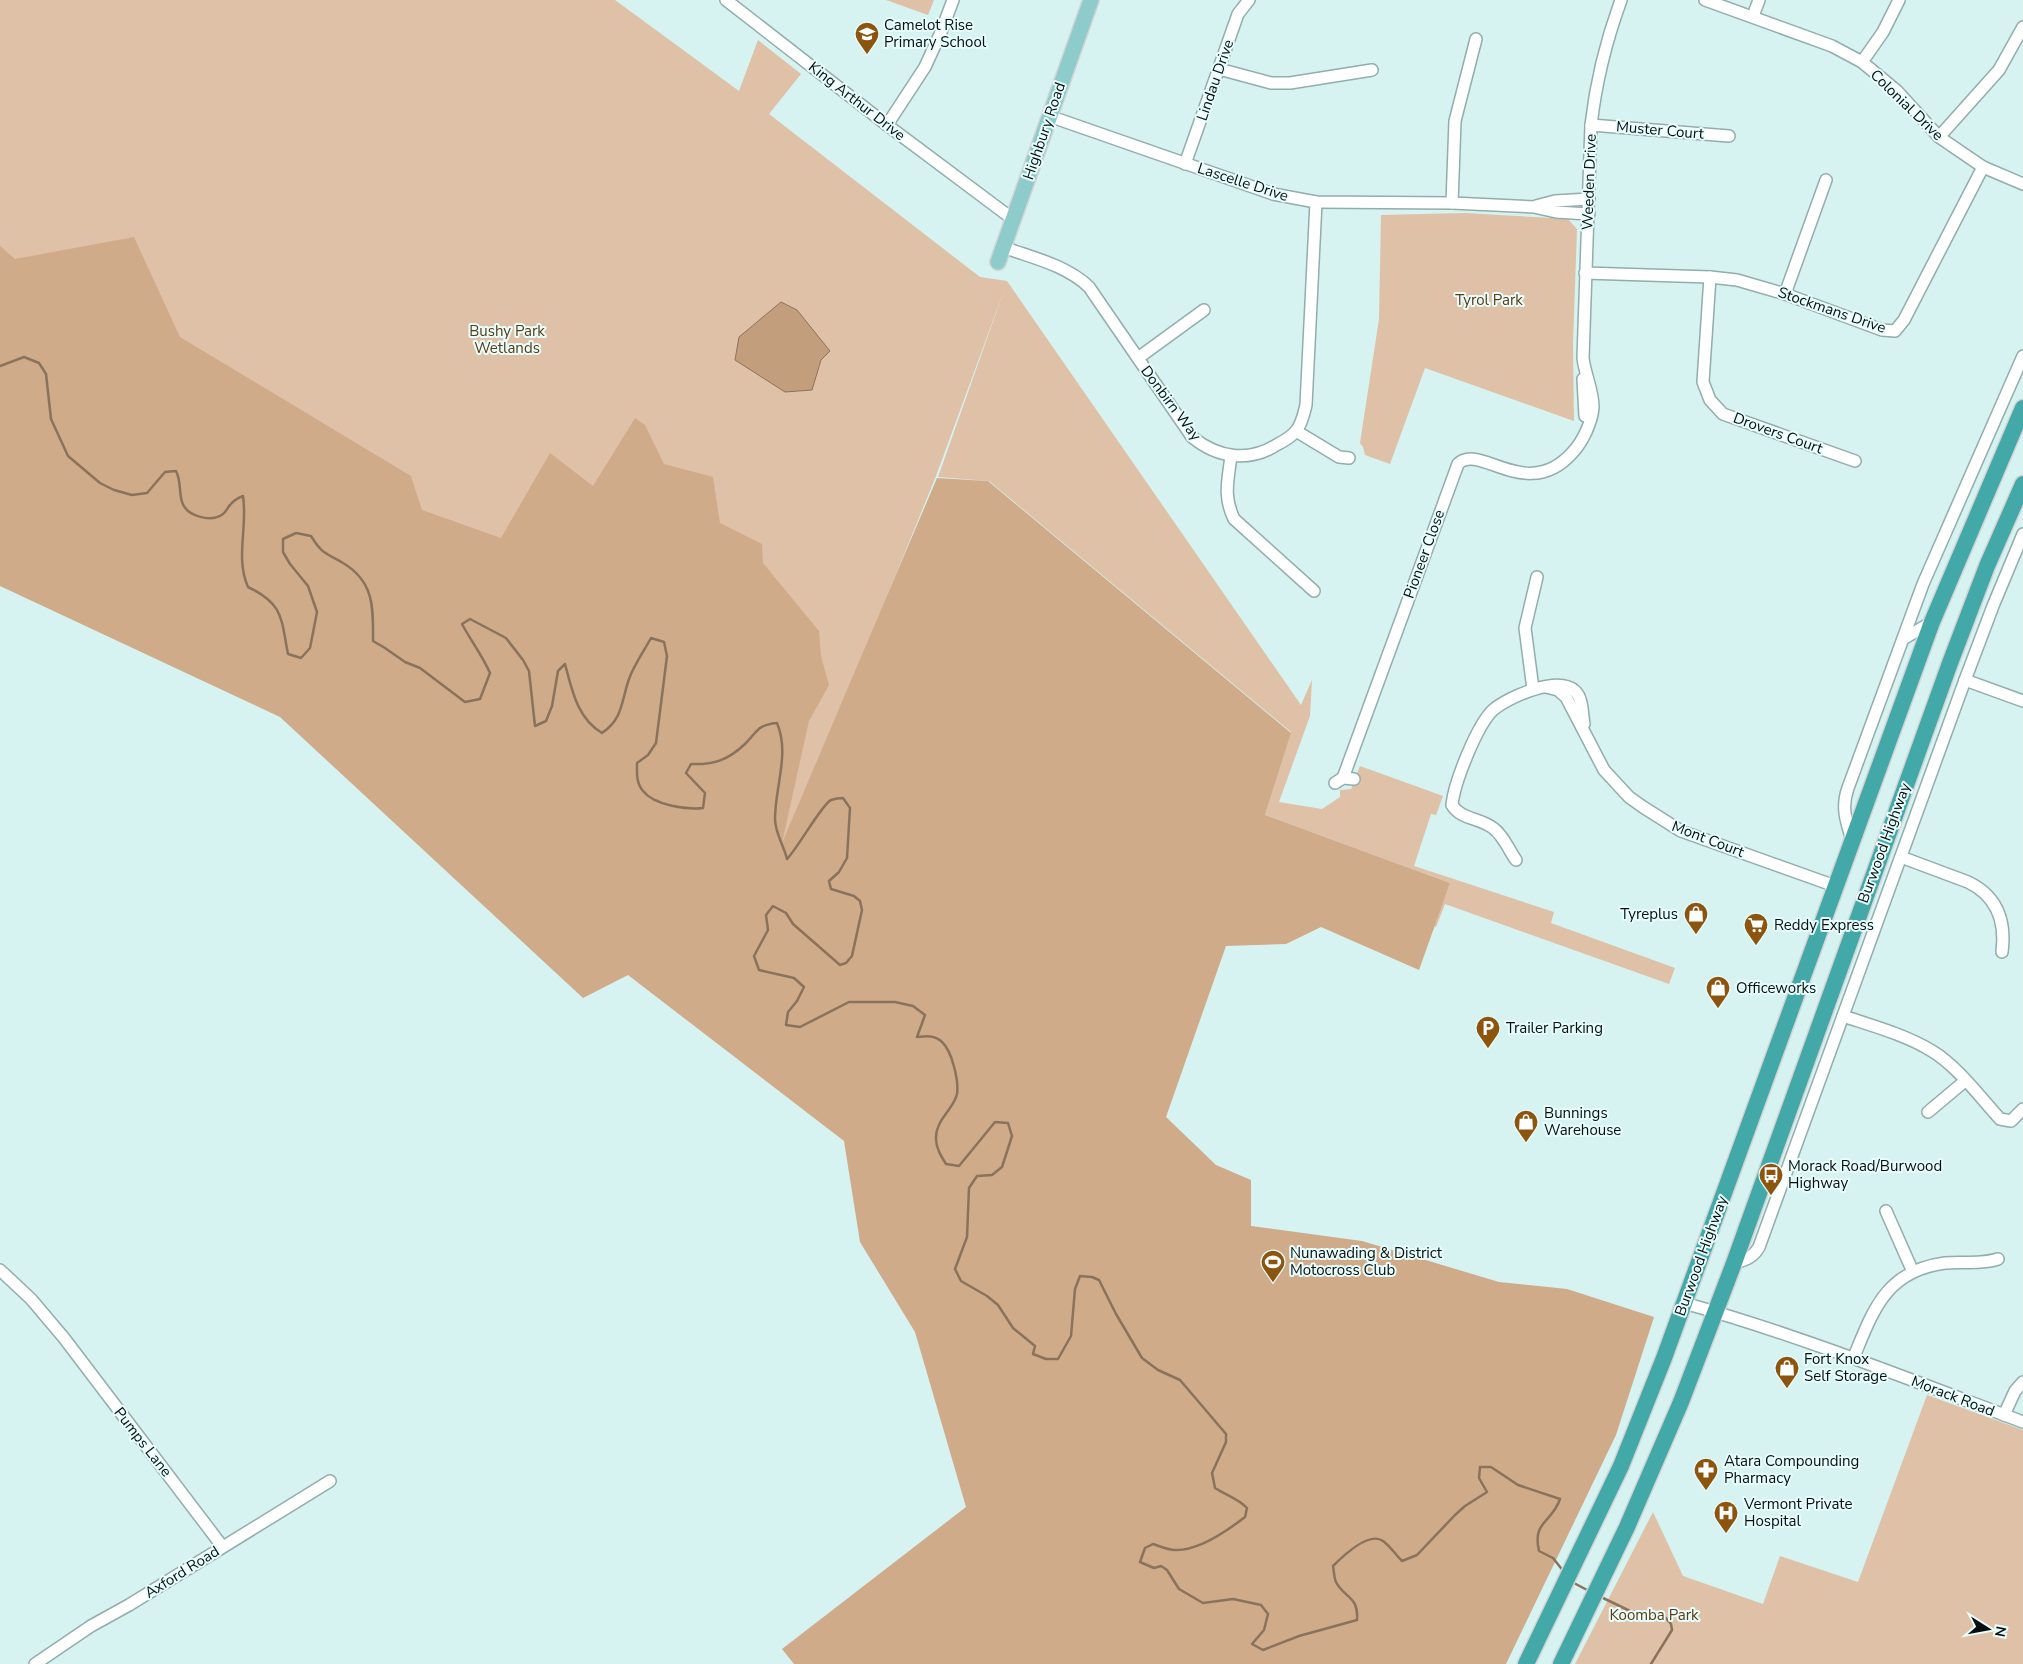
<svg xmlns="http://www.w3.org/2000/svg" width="2023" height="1664" font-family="'Nunito Sans',sans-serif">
  <rect width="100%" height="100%" fill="#d6f2f1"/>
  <g fill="#dfc1a7">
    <path d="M 0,0 L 615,0 L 739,91 L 758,40 L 801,74 L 769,114 L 980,277 L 1007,281 L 1301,705 L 1312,680 L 1310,716 L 1279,802 L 1322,809 L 1340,797 L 1340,790 L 1351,789 L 1360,766 L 1443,796 L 1436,815 L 1431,814 L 1414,866 L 1554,912 L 1551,923 L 1675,968 L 1669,984 L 1445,904 L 1436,927 L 1434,926 L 1450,883 L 1265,815 L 1291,732 L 989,481 L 938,477 L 1006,285 L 936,476 L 785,847 L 0,408 Z"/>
    <path d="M 886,0 L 934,0 L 928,15 Z"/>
    <path d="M 1465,213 L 1568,219 L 1577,229 L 1573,343 L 1574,421 L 1425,368 L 1390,464 L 1365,455 L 1363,447 L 1360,443 L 1379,319 L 1381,215 Z"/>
    <path d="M 1927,1395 L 2023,1430 L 2023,1664 L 1575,1664 L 1653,1512 L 1683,1576 L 1763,1604 L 1780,1556 L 1858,1582 Z"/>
  </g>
  <path fill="#d0ab8a" d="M 134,237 L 180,337 L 411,476 L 422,510 L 501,538 L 550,453 L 593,486 L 635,418 L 645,425 L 664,464 L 713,477 L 720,523 L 762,544 L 763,563 L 819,631 L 821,656 L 829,685 L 809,721 L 782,843 L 937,478 L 988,481 L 1291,733 L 1265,815 L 1450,883 L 1419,970 L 1321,927 L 1286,944 L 1226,946 L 1166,1117 L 1216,1165 L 1251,1180 L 1251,1226 L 1362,1241 L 1499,1282 L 1567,1289 L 1654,1317 L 1616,1435 L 1506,1664 L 794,1664 L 782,1649 L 966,1507 L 915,1332 L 860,1242 L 844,1141 L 628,975 L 583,998 L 280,717 L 0,586 L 0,246 L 15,259 Z"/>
  <path fill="#c39e7d" stroke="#8a735c" d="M 781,302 L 797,310 L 830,351 L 821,360 L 812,390 L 785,392 L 735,360 L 739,337 Z"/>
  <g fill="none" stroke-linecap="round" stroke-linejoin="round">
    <g stroke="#8a735c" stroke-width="2.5">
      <path d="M 0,366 L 24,357 L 39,363 L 46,374 L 51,419 L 68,456 L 100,483 L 114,490 L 132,495 L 147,493 L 165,472 L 176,471 C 181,480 179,492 182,502 C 186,516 211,523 223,514 C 226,512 228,507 230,505 C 233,501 238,498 243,496 C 248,526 235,558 248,587 C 284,604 281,619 288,654 L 301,658 L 310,648 L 317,612 L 308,586 L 290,564 L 283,552 L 283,539 L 296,533 L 311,536 C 322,554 326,553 343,563 C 375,582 373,609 373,641 L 385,648 L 405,662 L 420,668 L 465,702 L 480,699 L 490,673 C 482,655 471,641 462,624 L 470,619 L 506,638 L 523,660 L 529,671 L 535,726 L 546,721 L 552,706 L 558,671 L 565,664 C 572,690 577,718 602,733 C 623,719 621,702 629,679 C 634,665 644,651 651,638 L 664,642 L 667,656 L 656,743 L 648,755 L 637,763 C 637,773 636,783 643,791 C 654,805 686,810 703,808 L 705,793 L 686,773 L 691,764 C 714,765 728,760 745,744 C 758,731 757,725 777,723 C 790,754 775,786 775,819 C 775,833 784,846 787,859 C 798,848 822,804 831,800 C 834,799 839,798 843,798 L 850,808 L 847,858 L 839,872 L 829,881 L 831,889 L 854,896 L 860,901 L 862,910 L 852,956 L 846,963 L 840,965 L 793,924 L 786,913 L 773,906 L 766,915 L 768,930 L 754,956 L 759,970 L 794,978 L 804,987 L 797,1001 L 788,1012 L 786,1025 L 800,1027 L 849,1002 L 895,1002 L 913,1006 L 925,1015 L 917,1037 C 926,1036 935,1035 942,1042 C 952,1051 959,1081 957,1094 C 954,1109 935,1120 936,1139 C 936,1148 941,1156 946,1164 L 959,1166 L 995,1122 L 1008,1123 L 1012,1136 L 1002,1167 L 992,1175 L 977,1176 L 969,1188 L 967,1237 L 955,1269 L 961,1281 L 987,1296 L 998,1305 L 1013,1328 L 1035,1346 L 1033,1354 L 1046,1359 L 1058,1359 L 1071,1336 L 1075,1289 L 1080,1276 L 1092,1277 L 1099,1280 L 1116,1314 L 1142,1358 L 1158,1370 L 1180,1380 L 1226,1434 L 1226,1442 L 1212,1473 L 1215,1488 C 1226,1495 1239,1499 1247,1508 L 1245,1517 C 1227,1531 1199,1551 1175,1550 C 1168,1550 1159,1546 1153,1544 L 1145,1548 L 1140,1562 L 1154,1568 L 1161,1566 L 1167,1570 L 1179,1589 L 1203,1603 L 1233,1599 L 1261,1605 L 1268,1614 L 1264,1630 L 1252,1644 L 1263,1650 L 1299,1636 L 1357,1620 C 1359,1596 1344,1598 1336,1582 C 1334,1578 1334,1571 1333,1566 C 1342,1557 1369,1531 1383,1541 C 1390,1546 1396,1555 1402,1561 L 1417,1555 L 1455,1515 L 1465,1506 L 1487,1492 L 1479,1478 L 1480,1467 L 1491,1467 L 1518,1485 L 1560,1499 C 1552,1523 1532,1521 1539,1551 L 1553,1558 L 1564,1572"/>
      <path d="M 1572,1582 L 1589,1591"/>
      <path d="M 1601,1597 L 1630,1611 L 1664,1616 L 1671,1624 L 1672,1630 L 1651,1664"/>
    </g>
    <defs>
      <g id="minor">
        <path d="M 726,0 L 887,125 L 1014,220"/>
        <path d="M 1705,0 L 1832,46 L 1862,62 L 1897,91 L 1939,137 L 1983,167 L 2023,184"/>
        <path d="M 1753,16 L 1759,0"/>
        <path d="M 1862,62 L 1883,32 L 1899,0"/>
        <path d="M 1219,69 L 1271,83 L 1290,83 L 1372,70"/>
        <path d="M 1049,116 L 1273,194 L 1316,202 L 1452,203 L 1534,207 L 1556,212 L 1589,214"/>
        <path d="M 887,125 L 925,67 L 941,32 L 953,0"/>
        <path d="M 1591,125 L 1729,136"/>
        <path d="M 1939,137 L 1999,70 L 2023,27"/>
        <path d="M 1185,164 L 1238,14 L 1249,0"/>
        <path d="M 1452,203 L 1455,121 L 1476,39"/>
        <path d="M 1536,206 L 1555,201 L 1589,199"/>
        <path d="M 1003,247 C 1033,258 1066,265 1089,287 L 1192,437 C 1218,458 1249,463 1278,444 C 1284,441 1292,436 1296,431 C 1302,424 1304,413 1306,405 L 1316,202"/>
        <path d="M 1585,273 L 1710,277 L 1737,280 L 1785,294 L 1882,330 L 1895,331 L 1904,320 L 1983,167"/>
        <path d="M 1710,277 L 1703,382 L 1710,400 L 1723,414 L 1855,461"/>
        <path d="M 1785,294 L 1826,180"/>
        <path d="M 1138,358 L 1204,310"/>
        <path d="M 1583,379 L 1585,416"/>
        <path d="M 1296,431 L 1339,457 L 1349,458"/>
        <path d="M 1231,456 C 1228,481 1223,496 1234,519 L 1314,591"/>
        <path d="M 1903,639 L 1932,622"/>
        <path d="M 1965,680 L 2023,701"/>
        <path d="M 1546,687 L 1558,690 L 1566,697 L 1604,770 L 1629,797 L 1643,807 L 1681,831 L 1835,886"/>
        <path d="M 1533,689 L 1525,628 L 1537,577"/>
        <path d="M 1343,778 L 1458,464 C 1480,442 1527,504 1573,452 C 1583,441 1592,422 1593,407 C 1593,390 1585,375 1583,358 L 1591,125 C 1596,81 1606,41 1621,0"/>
        <path d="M 1335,783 L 1343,778 L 1354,779"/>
        <path d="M 1852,840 C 1846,821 1841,807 1848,788 L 1923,584 L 2023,356"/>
        <path d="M 1901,857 L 1968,882 C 1997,896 2006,921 2002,952"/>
        <path d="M 1516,860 C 1508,849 1504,836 1493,828 C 1480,818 1460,819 1452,805 C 1454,783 1477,725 1493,710 C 1508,697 1558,675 1575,691 C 1583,698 1582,714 1584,724"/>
        <path d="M 1843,1016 C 1873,1026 1906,1035 1932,1051 C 1957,1066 1980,1097 2000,1119 L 2011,1121 L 2023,1109"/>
        <path d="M 1928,1112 L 1965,1081"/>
        <path d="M 1886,1211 L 1913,1272"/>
        <path d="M 1734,1263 C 1745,1260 1753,1258 1759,1247 L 1965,680 L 1993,606 L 2023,534"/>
        <path d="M 0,1270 L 31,1299 L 64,1338 L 222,1546"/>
        <path d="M 1684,1303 C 1799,1335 1911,1380 2023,1422"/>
        <path d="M 1853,1359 C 1873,1311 1885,1271 1945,1263 C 1963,1261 1980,1265 1998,1259"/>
        <path d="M 2004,1415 L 2015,1391 L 2023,1382"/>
        <path d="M 35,1664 L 91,1626 L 129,1605 L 330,1481"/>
      </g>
      <path id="major" d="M 998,262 L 1091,0"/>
      <g id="highway">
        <path d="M 1526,1664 L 1621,1466 L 1664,1358 L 1932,622 L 2023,408"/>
        <path d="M 1561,1664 L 1627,1527 L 1681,1402 L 1734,1263 L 1950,663 L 1987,566 L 2023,484"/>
      </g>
    </defs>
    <use href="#minor" stroke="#92adac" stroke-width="14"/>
    <use href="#major" stroke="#d2d4d4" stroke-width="18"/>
    <use href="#highway" stroke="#d2d4d4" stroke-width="19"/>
    <use href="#minor" stroke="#fff" stroke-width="11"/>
    <use href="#major" stroke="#8ecbcb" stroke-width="15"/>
    <use href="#highway" stroke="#43a8a8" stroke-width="16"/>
  </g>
  <defs>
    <symbol id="school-pin" viewBox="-11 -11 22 30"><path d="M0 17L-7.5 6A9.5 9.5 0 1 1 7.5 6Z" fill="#8d540d" stroke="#e7fefd"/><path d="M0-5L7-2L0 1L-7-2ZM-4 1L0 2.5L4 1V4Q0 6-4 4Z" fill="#fff"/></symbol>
    <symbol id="shop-pin" viewBox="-11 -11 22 30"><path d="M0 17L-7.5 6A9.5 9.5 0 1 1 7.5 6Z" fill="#8d540d" stroke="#e7fefd"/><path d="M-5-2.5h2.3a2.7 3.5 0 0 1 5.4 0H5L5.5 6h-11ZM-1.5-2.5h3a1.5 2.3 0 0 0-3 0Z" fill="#fff"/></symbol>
    <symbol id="supermarket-pin" viewBox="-11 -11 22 30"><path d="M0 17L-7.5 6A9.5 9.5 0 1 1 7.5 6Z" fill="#8d540d" stroke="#e7fefd"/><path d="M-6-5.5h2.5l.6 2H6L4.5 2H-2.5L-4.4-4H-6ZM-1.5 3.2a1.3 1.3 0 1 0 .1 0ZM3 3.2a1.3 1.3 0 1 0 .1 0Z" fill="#fff"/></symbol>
    <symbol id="parking-pin" viewBox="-11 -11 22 30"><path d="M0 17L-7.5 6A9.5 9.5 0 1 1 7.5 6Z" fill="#8d540d" stroke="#e7fefd"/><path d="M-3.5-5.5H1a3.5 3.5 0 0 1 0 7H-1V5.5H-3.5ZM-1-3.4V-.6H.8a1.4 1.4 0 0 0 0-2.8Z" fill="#fff"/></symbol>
    <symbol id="bus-pin" viewBox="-11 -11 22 30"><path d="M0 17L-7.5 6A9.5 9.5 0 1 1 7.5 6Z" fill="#8d540d" stroke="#e7fefd"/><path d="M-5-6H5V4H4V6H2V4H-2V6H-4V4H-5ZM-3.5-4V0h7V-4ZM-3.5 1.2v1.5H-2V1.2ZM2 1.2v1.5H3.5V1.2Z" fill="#fff"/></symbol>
    <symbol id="stadium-pin" viewBox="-11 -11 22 30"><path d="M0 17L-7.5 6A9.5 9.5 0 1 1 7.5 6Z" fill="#8d540d" stroke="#e7fefd"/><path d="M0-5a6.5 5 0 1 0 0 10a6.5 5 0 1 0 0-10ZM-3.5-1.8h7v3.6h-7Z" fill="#fff"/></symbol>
    <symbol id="pharmacy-pin" viewBox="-11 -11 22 30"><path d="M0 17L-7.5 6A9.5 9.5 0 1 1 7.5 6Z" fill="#8d540d" stroke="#e7fefd"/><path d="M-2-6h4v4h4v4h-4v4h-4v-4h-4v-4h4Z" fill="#fff"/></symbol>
    <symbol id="hospital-pin" viewBox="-11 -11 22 30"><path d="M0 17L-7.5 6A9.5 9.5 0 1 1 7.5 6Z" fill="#8d540d" stroke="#e7fefd"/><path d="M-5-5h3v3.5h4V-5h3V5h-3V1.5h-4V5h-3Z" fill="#fff"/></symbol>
  </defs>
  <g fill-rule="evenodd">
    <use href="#school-pin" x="853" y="20" width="28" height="38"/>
    <use href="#shop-pin" x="1682" y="900" width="28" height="38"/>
    <use href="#supermarket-pin" x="1742" y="911" width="28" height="38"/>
    <use href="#shop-pin" x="1704" y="974" width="28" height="38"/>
    <use href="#parking-pin" x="1474" y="1014" width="28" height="38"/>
    <use href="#shop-pin" x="1512" y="1108" width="28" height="38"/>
    <use href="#bus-pin" x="1757" y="1161" width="28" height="38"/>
    <use href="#stadium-pin" x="1259" y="1248" width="28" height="38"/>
    <use href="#shop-pin" x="1773" y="1354" width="28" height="38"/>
    <use href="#pharmacy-pin" x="1692" y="1456" width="28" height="38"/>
    <use href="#hospital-pin" x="1712" y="1499" width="28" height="38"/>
  </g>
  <g text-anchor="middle" stroke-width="4" stroke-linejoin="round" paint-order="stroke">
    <g font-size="15" fill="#060f0f" stroke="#e7fefd" text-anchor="start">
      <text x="884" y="30">Camelot Rise<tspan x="884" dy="17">Primary School</tspan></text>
      <text x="1678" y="919" text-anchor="end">Tyreplus</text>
      <text x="1774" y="930">Reddy Express</text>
      <text x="1736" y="993">Officeworks</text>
      <text x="1506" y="1033">Trailer Parking</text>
      <text x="1544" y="1118">Bunnings<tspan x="1544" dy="17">Warehouse</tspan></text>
      <text x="1788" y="1171">Morack Road/Burwood<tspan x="1788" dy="17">Highway</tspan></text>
      <text x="1290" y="1258">Nunawading &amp; District<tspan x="1290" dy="17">Motocross Club</tspan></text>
      <text x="1804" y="1364">Fort Knox<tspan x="1804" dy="17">Self Storage</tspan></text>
      <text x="1724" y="1466">Atara Compounding<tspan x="1724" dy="17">Pharmacy</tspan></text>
      <text x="1744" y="1509">Vermont Private<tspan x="1744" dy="17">Hospital</tspan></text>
    </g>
    <g font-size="15" fill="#060f0f" stroke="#e7fefd">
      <text transform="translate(1215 80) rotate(-71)" y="5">Lindau Drive</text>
      <text transform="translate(857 101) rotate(38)" y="5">King Arthur Drive</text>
      <text transform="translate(1907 105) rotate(44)" y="5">Colonial Drive</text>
      <text transform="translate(1660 130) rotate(5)" y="5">Muster Court</text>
      <text transform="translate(1044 131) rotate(-71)" y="5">Highbury Road</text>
      <text transform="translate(1243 182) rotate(18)" y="5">Lascelle Drive</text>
      <text transform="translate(1589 182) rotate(-88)" y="5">Weeden Drive</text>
      <text transform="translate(1832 310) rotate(19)" y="5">Stockmans Drive</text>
      <text transform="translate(1171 403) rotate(53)" y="5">Donbirn Way</text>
      <text transform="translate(1778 433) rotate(20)" y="5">Drovers Court</text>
      <text transform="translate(1424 554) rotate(-70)" y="5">Pioneer Close</text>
      <text transform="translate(1708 839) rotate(21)" y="5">Mont Court</text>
      <text transform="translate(1884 843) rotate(-70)" y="5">Burwood Highway</text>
      <text transform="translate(1701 1256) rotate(-70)" y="5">Burwood Highway</text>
      <text transform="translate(1953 1396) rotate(21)" y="5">Morack Road</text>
      <text transform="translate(143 1442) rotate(52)" y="5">Pumps Lane</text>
      <text transform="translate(182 1572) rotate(-32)" y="5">Axford Road</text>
    </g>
    <g font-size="15" fill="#5d3911" stroke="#e7fefd">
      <text x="1489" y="305">Tyrol Park</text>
      <text x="507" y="336">Bushy Park<tspan x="507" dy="17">Wetlands</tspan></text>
      <text x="1654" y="1620">Koomba Park</text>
    </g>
  </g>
  <g transform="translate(1988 1629) rotate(101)" stroke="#e7fefd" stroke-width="4" paint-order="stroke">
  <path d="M0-4L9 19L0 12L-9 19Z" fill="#060f0f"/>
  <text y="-8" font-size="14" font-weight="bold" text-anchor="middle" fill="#060f0f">N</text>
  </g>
</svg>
